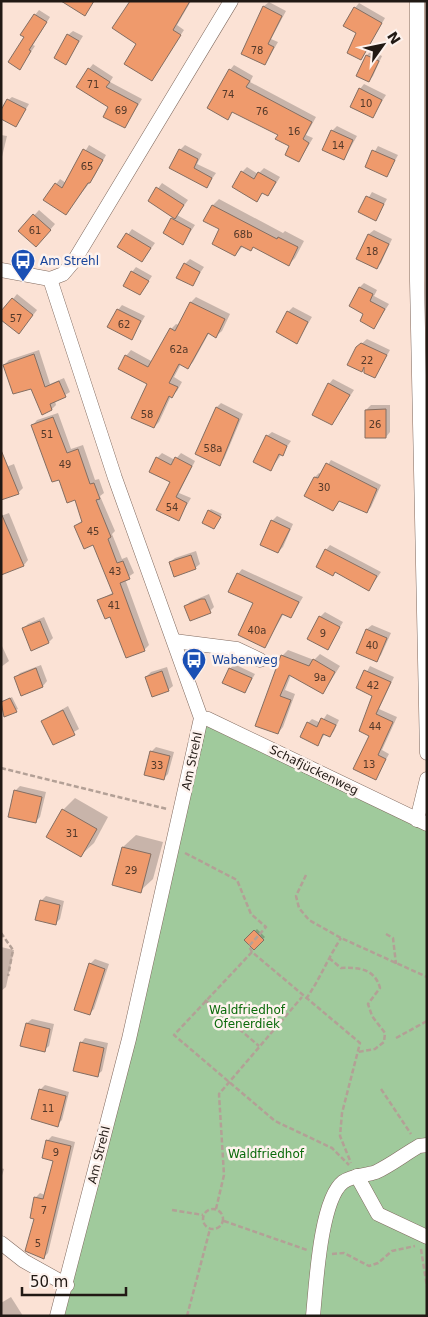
<svg xmlns="http://www.w3.org/2000/svg" width="428" height="1317" font-family="'DejaVu Sans',sans-serif">
  <rect width="100%" height="100%" fill="#fbe2d5"/>
  <path fill="#a0ca9c" d="M 201,718 L 427,824 L 427,1316 L 57,1316 Z"/>
  <g fill="#0003">
    <path d="M 161,1 L 191,1 L 177,25 L 184,30 L 151,80 L 138,43 Z"/>
    <path d="M 269,2 L 286,11 L 271,39 L 278,42 L 265,64 L 242,53 L 264,6 Z"/>
    <path d="M 359,3 L 385,18 L 361,59 L 355,8 Z"/>
    <path d="M 39,10 L 50,17 L 33,45 L 35,46 L 20,68 L 25,37 L 35,15 Z"/>
    <path d="M 73,31 L 83,36 L 66,63 L 68,35 Z"/>
    <path d="M 371,51 L 382,56 L 373,76 L 369,81 L 367,55 Z"/>
    <path d="M 93,64 L 113,77 L 110,82 L 142,99 L 125,127 L 110,107 L 89,69 Z"/>
    <path d="M 234,65 L 253,76 L 250,82 L 316,117 L 306,135 L 313,138 L 299,161 L 291,146 L 279,134 L 233,111 L 227,118 L 230,70 Z"/>
    <path d="M 364,84 L 386,95 L 372,117 L 360,89 Z"/>
    <path d="M 12,97 L 29,104 L 16,126 L 7,101 Z"/>
    <path d="M 337,126 L 357,136 L 344,159 L 332,131 Z"/>
    <path d="M 1,135 L 7,136 L 1,161 Z"/>
    <path d="M 89,145 L 106,155 L 94,177 L 66,213 L 45,199 L 60,179 L 66,183 Z"/>
    <path d="M 185,145 L 202,154 L 197,164 L 216,173 L 207,186 L 180,150 Z"/>
    <path d="M 378,146 L 398,155 L 387,175 L 366,166 Z"/>
    <path d="M 247,167 L 258,174 L 264,168 L 280,177 L 272,190 L 268,194 L 263,192 L 257,200 L 242,172 Z"/>
    <path d="M 162,183 L 188,200 L 177,215 L 195,225 L 183,243 L 172,219 L 174,217 L 149,201 Z"/>
    <path d="M 372,192 L 387,199 L 376,219 L 360,212 Z"/>
    <path d="M 219,199 L 283,233 L 285,231 L 304,241 L 295,258 L 289,264 L 254,246 L 251,250 L 243,246 L 235,255 L 221,229 L 205,220 L 213,205 Z"/>
    <path d="M 39,210 L 55,224 L 41,241 L 20,231 Z"/>
    <path d="M 132,229 L 155,243 L 142,261 L 119,247 Z"/>
    <path d="M 374,230 L 392,239 L 381,263 L 377,267 L 369,234 Z"/>
    <path d="M 190,259 L 204,267 L 192,285 L 185,264 Z"/>
    <path d="M 136,267 L 152,276 L 140,294 L 132,272 Z"/>
    <path d="M 364,283 L 377,290 L 374,296 L 389,304 L 374,327 L 365,313 L 360,287 Z"/>
    <path d="M 17,294 L 37,310 L 23,328 L 13,299 Z"/>
    <path d="M 196,297 L 230,314 L 222,331 L 216,336 L 209,333 L 193,362 L 188,368 L 181,364 L 174,377 L 182,382 L 177,391 L 171,396 L 159,422 L 154,427 L 148,383 L 126,356 L 131,350 L 153,362 L 171,329 L 176,324 L 179,325 L 191,302 Z"/>
    <path d="M 122,305 L 145,316 L 132,338 L 118,310 Z"/>
    <path d="M 293,307 L 312,317 L 297,342 L 288,312 Z"/>
    <path d="M 367,339 L 390,350 L 375,377 L 366,366 L 362,370 L 357,348 Z"/>
    <path d="M 39,350 L 50,384 L 64,378 L 70,392 L 55,401 L 56,405 L 52,409 L 32,387 L 4,365 L 9,360 Z"/>
    <path d="M 333,379 L 354,390 L 332,423 L 329,384 Z"/>
    <path d="M 221,403 L 243,414 L 224,459 L 219,464 L 196,454 L 217,407 Z"/>
    <path d="M 371,405 L 390,405 L 390,432 L 386,437 L 366,410 Z"/>
    <path d="M 58,413 L 71,449 L 83,445 L 95,480 L 99,479 L 104,493 L 100,496 L 115,531 L 112,534 L 122,559 L 127,557 L 134,573 L 125,579 L 149,645 L 144,650 L 99,600 L 114,592 L 94,543 L 75,526 L 83,520 L 75,499 L 59,478 L 33,425 L 37,420 Z"/>
    <path d="M 272,432 L 291,441 L 271,469 L 267,436 Z"/>
    <path d="M 162,453 L 175,460 L 181,453 L 195,461 L 179,493 L 191,498 L 178,520 L 171,482 L 157,458 Z"/>
    <path d="M 331,460 L 381,485 L 371,507 L 367,512 L 340,500 L 333,510 L 315,477 L 319,473 L 322,474 Z"/>
    <path d="M 14,464 L 23,488 L 18,493 L 1,469 Z"/>
    <path d="M 211,509 L 222,514 L 214,528 L 209,511 Z"/>
    <path d="M 9,513 L 28,560 L 24,565 L 1,573 L 1,516 Z"/>
    <path d="M 277,516 L 293,524 L 283,547 L 278,552 L 272,521 Z"/>
    <path d="M 330,545 L 381,572 L 369,589 L 326,550 Z"/>
    <path d="M 196,551 L 200,564 L 195,568 L 170,562 L 175,558 Z"/>
    <path d="M 242,569 L 303,597 L 291,617 L 284,613 L 265,646 L 255,602 L 238,574 Z"/>
    <path d="M 209,594 L 214,607 L 210,611 L 186,606 L 190,602 Z"/>
    <path d="M 325,612 L 343,622 L 327,649 L 320,617 Z"/>
    <path d="M 44,617 L 53,638 L 49,642 L 23,629 L 28,624 Z"/>
    <path d="M 372,625 L 391,633 L 381,655 L 377,660 L 358,652 L 367,629 Z"/>
    <path d="M 1,644 L 9,661 L 1,667 Z"/>
    <path d="M 288,650 L 314,660 L 320,654 L 340,666 L 323,693 L 291,675 L 285,690 L 295,694 L 283,727 L 278,733 L 282,656 Z"/>
    <path d="M 234,664 L 255,674 L 245,692 L 230,669 Z"/>
    <path d="M 41,665 L 47,681 L 43,686 L 22,695 L 15,678 L 20,673 Z"/>
    <path d="M 370,666 L 394,677 L 379,709 L 397,717 L 382,750 L 389,754 L 376,778 L 370,735 L 374,695 L 358,688 Z"/>
    <path d="M 167,667 L 173,686 L 168,690 L 146,677 L 151,672 Z"/>
    <path d="M 12,697 L 18,709 L 5,716 L 1,702 Z"/>
    <path d="M 68,706 L 79,729 L 53,744 L 42,721 Z"/>
    <path d="M 327,714 L 339,720 L 334,731 L 330,736 L 325,734 L 318,744 L 308,723 L 312,719 L 321,723 Z"/>
    <path d="M 156,747 L 174,752 L 168,774 L 164,778 L 151,752 Z"/>
    <path d="M 20,786 L 46,792 L 40,817 L 35,822 L 15,791 Z"/>
    <path d="M 75,798 L 108,817 L 94,843 L 81,855 L 63,810 Z"/>
    <path d="M 136,835 L 163,842 L 153,879 L 140,891 L 113,884 L 123,847 Z"/>
    <path d="M 46,896 L 64,901 L 60,919 L 55,924 L 41,901 Z"/>
    <path d="M 257,929 L 265,937 L 254,948 L 245,940 Z"/>
    <path d="M 1,947 L 14,950 L 6,987 L 1,991 Z"/>
    <path d="M 95,959 L 109,964 L 94,1009 L 89,1014 L 90,964 Z"/>
    <path d="M 32,1019 L 54,1024 L 49,1046 L 44,1050 L 27,1023 Z"/>
    <path d="M 85,1038 L 108,1043 L 102,1071 L 97,1075 L 81,1043 Z"/>
    <path d="M 45,1085 L 69,1092 L 62,1120 L 57,1125 L 40,1090 Z"/>
    <path d="M 52,1136 L 75,1142 L 48,1253 L 43,1258 L 27,1250 L 36,1218 L 35,1198 L 40,1193 L 45,1195 L 55,1160 L 47,1141 Z"/>
    <path d="M 1,1168 L 4,1169 L 1,1179 Z"/>
    <path d="M 11,1297 L 23,1316 L 2,1316 L 1,1303 Z"/>
  </g>
  <g fill="#ef9a6c" stroke="#846e62">
    <path d="M 61,1 L 94,1 L 85,16 Z"/>
    <path d="M 130,1 L 190,1 L 173,30 L 181,35 L 152,81 L 124,64 L 136,44 L 112,28 Z"/>
    <path d="M 263,6 L 282,16 L 268,44 L 274,47 L 265,65 L 241,54 Z"/>
    <path d="M 354,7 L 382,23 L 361,60 L 347,53 L 356,33 L 343,26 Z"/>
    <path d="M 34,14 L 47,22 L 29,50 L 31,51 L 20,70 L 8,62 L 24,37 L 20,35 Z"/>
    <path d="M 67,34 L 79,41 L 66,65 L 54,58 Z"/>
    <path d="M 366,55 L 379,61 L 369,82 L 356,76 Z"/>
    <path d="M 88,68 L 110,82 L 106,87 L 138,104 L 125,128 L 103,117 L 108,107 L 76,87 Z"/>
    <path d="M 229,69 L 250,81 L 246,87 L 312,122 L 303,139 L 309,143 L 299,162 L 285,155 L 289,146 L 275,139 L 278,135 L 232,112 L 228,120 L 207,108 Z"/>
    <path d="M 359,88 L 382,100 L 373,118 L 350,107 Z"/>
    <path d="M 7,99 L 26,109 L 16,127 L 1,119 L 1,110 Z"/>
    <path d="M 331,130 L 353,140 L 344,160 L 322,150 Z"/>
    <path d="M 83,149 L 103,160 L 90,183 L 88,183 L 66,215 L 43,200 L 55,183 L 62,188 Z"/>
    <path d="M 179,149 L 198,159 L 194,168 L 212,178 L 207,188 L 169,168 Z"/>
    <path d="M 372,150 L 395,160 L 387,177 L 365,167 Z"/>
    <path d="M 241,171 L 254,179 L 258,172 L 276,182 L 268,196 L 262,193 L 257,202 L 232,187 Z"/>
    <path d="M 156,187 L 184,205 L 175,219 L 148,201 Z"/>
    <path d="M 366,196 L 384,204 L 376,221 L 358,212 Z"/>
    <path d="M 212,205 L 277,239 L 278,237 L 298,247 L 289,266 L 253,247 L 251,251 L 241,246 L 235,256 L 212,244 L 219,229 L 203,221 Z"/>
    <path d="M 33,214 L 51,230 L 36,247 L 18,231 Z"/>
    <path d="M 171,218 L 191,229 L 183,245 L 163,233 Z"/>
    <path d="M 126,233 L 151,248 L 142,262 L 117,247 Z"/>
    <path d="M 368,234 L 389,244 L 377,269 L 356,259 Z"/>
    <path d="M 184,263 L 200,272 L 193,286 L 176,278 Z"/>
    <path d="M 131,271 L 149,281 L 140,295 L 123,286 Z"/>
    <path d="M 359,287 L 373,294 L 370,301 L 385,309 L 374,329 L 360,321 L 363,314 L 349,306 Z"/>
    <path d="M 12,298 L 33,315 L 19,334 L 1,320 L 1,311 Z"/>
    <path d="M 190,302 L 225,319 L 216,338 L 208,333 L 188,369 L 179,364 L 169,383 L 178,387 L 172,398 L 169,396 L 154,428 L 131,418 L 147,384 L 118,369 L 125,355 L 148,367 L 170,328 L 175,331 Z"/>
    <path d="M 117,309 L 141,321 L 132,340 L 107,327 Z"/>
    <path d="M 287,311 L 308,322 L 297,344 L 276,332 Z"/>
    <path d="M 361,343 L 387,355 L 375,378 L 364,373 L 364,367 L 362,372 L 347,365 L 356,347 Z"/>
    <path d="M 34,354 L 45,387 L 59,381 L 66,397 L 50,404 L 52,410 L 42,415 L 31,389 L 13,394 L 3,365 Z"/>
    <path d="M 328,383 L 350,395 L 332,425 L 312,415 Z"/>
    <path d="M 216,407 L 239,419 L 220,466 L 195,454 Z"/>
    <path d="M 386,409 L 386,438 L 365,438 L 365,410 Z"/>
    <path d="M 53,417 L 67,453 L 78,449 L 90,484 L 94,483 L 100,499 L 96,500 L 111,537 L 108,539 L 117,563 L 123,561 L 130,579 L 120,583 L 145,651 L 126,658 L 110,617 L 105,619 L 97,600 L 113,594 L 93,545 L 84,549 L 74,526 L 82,522 L 75,500 L 67,503 L 59,480 L 52,482 L 31,425 Z"/>
    <path d="M 266,435 L 287,446 L 283,456 L 279,454 L 271,471 L 253,462 Z"/>
    <path d="M 1,450 L 19,494 L 1,500 Z"/>
    <path d="M 156,457 L 171,465 L 175,457 L 192,466 L 176,497 L 187,503 L 179,521 L 156,510 L 170,482 L 149,472 Z"/>
    <path d="M 326,463 L 377,489 L 367,513 L 339,501 L 333,511 L 304,496 L 314,477 L 318,478 Z"/>
    <path d="M 208,510 L 221,517 L 214,529 L 202,523 Z"/>
    <path d="M 1,513 L 24,566 L 1,575 Z"/>
    <path d="M 271,520 L 290,529 L 278,553 L 260,545 Z"/>
    <path d="M 325,549 L 377,576 L 369,591 L 335,572 L 333,576 L 316,567 Z"/>
    <path d="M 191,555 L 196,569 L 174,577 L 169,562 Z"/>
    <path d="M 237,573 L 299,602 L 291,618 L 282,614 L 265,648 L 238,635 L 253,603 L 228,592 Z"/>
    <path d="M 201,599 L 205,599 L 211,613 L 190,621 L 184,606 Z"/>
    <path d="M 319,616 L 340,627 L 328,650 L 307,639 Z"/>
    <path d="M 40,621 L 49,643 L 31,651 L 22,628 Z"/>
    <path d="M 366,629 L 387,638 L 377,662 L 356,653 Z"/>
    <path d="M 281,655 L 309,666 L 313,659 L 335,672 L 323,694 L 289,675 L 280,696 L 291,700 L 278,734 L 255,726 Z"/>
    <path d="M 36,668 L 43,687 L 21,696 L 14,677 Z"/>
    <path d="M 229,668 L 252,678 L 245,693 L 222,683 Z"/>
    <path d="M 364,670 L 391,682 L 376,714 L 393,722 L 378,755 L 386,759 L 376,780 L 353,769 L 369,736 L 359,731 L 372,696 L 356,688 Z"/>
    <path d="M 162,671 L 169,691 L 152,697 L 145,677 Z"/>
    <path d="M 10,698 L 17,712 L 4,717 L 1,702 Z"/>
    <path d="M 63,710 L 75,735 L 53,745 L 41,721 Z"/>
    <path d="M 321,718 L 336,725 L 330,737 L 323,734 L 318,746 L 300,737 L 307,722 L 317,727 Z"/>
    <path d="M 150,751 L 170,756 L 164,780 L 144,775 Z"/>
    <path d="M 14,790 L 42,797 L 36,823 L 8,817 Z"/>
    <path d="M 62,809 L 97,829 L 81,857 L 46,837 Z"/>
    <path d="M 122,847 L 151,854 L 141,893 L 112,885 Z"/>
    <path d="M 40,900 L 60,905 L 56,925 L 35,920 Z"/>
    <path d="M 254,930 L 264,940 L 254,950 L 244,940 Z"/>
    <path d="M 89,963 L 105,969 L 90,1015 L 74,1010 Z"/>
    <path d="M 26,1023 L 50,1029 L 45,1052 L 20,1046 Z"/>
    <path d="M 80,1042 L 104,1048 L 98,1077 L 73,1071 Z"/>
    <path d="M 39,1089 L 66,1096 L 58,1127 L 31,1119 Z"/>
    <path d="M 46,1140 L 71,1146 L 44,1259 L 25,1251 L 34,1219 L 30,1218 L 34,1197 L 43,1199 L 53,1161 L 42,1158 Z"/>
  </g>
  <g fill="none" stroke-linecap="round" stroke-linejoin="round">
    <defs>
      <g id="minor">
        <path d="M 417,1 L 417,281 L 427,753"/>
        <path d="M 1,270 L 50,279"/>
        <path d="M 50,279 L 115,478 L 201,718 L 129,1039 L 57,1316"/>
        <path d="M 50,279 L 63,274 L 74,261 L 231,1"/>
        <path d="M 174,641 L 237,649 L 260,660"/>
        <path d="M 201,718 L 208,719 L 427,824"/>
        <path d="M 417,820 L 427,779"/>
        <path d="M 357,1176 L 378,1214 L 427,1237"/>
        <path d="M 1,1243 L 24,1261 L 67,1285"/>
        <path d="M 313,1316 C 316,1287 320,1200 343,1182 C 353,1175 365,1176 376,1172 C 391,1165 405,1154 419,1146 L 427,1145"/>
      </g>
    </defs>
    <use href="#minor" stroke="#806a5f" stroke-width="15"/>
    <g stroke="#b3a096" stroke-width="2.5" stroke-dasharray="5 2.5" stroke-linecap="butt">
      <path d="M 1,768 L 167,809"/>
      <path d="M 185,853 L 237,880 L 251,914 L 266,927 L 249,946 L 252,952 L 360,1043 L 342,1113 L 340,1136 L 351,1163"/>
      <path d="M 306,875 L 296,896 L 299,908 L 309,920 L 341,938 L 427,977"/>
      <path d="M 1,933 L 13,950 L 8,976"/>
      <path d="M 386,934 L 393,938 L 396,964"/>
      <path d="M 252,952 L 174,1035 L 275,1121 L 332,1148 L 349,1165"/>
      <path d="M 329,958 L 341,968 C 359,967 375,969 380,988 L 368,1004 L 372,1016 L 385,1033 L 384,1042 L 375,1049 L 358,1052"/>
      <path d="M 306,999 C 320,979 328,958 341,938"/>
      <path d="M 205,1000 L 259,1046"/>
      <path d="M 396,1038 L 427,1021"/>
      <path d="M 381,1089 L 411,1134"/>
      <circle cx="213" cy="1219" r="10"/>
      <path d="M 216,1209 L 224,1175 L 219,1094 L 302,997"/>
      <path d="M 172,1210 L 203,1215"/>
      <path d="M 224,1221 L 307,1250"/>
      <path d="M 421,1249 L 427,1287"/>
      <path d="M 332,1254 L 344,1253 L 369,1266 L 378,1263 L 392,1251 L 415,1246"/>
      <path d="M 187,1316 L 210,1229"/>
    </g>
    <use href="#minor" stroke="#fff" stroke-width="14"/>
  </g>
  <defs>
    <symbol id="bus-pin" viewBox="-11 -11 22 30"><path d="M0 17L-7.5 6A9.5 9.5 0 1 1 7.5 6Z" fill="#1a4fb4" stroke="#fdf2ed"/><path d="M-5-6H5V4H4V6H2V4H-2V6H-4V4H-5ZM-3.5-4V0h7V-4ZM-3.5 1.2v1.5H-2V1.2ZM2 1.2v1.5H3.5V1.2Z" fill="#fff"/></symbol>
  </defs>
  <g fill-rule="evenodd">
    <use href="#bus-pin" x="9" y="247" width="28" height="38"/>
    <use href="#bus-pin" x="180" y="646" width="28" height="38"/>
  </g>
  <g text-anchor="middle" stroke-width="5" stroke-linejoin="round" paint-order="stroke">
    <g font-size="10" fill="#54392a">
      <text x="257" y="54">78</text>
      <text x="93" y="88">71</text>
      <text x="228" y="98">74</text>
      <text x="366" y="107">10</text>
      <text x="121" y="114">69</text>
      <text x="262" y="115">76</text>
      <text x="294" y="135">16</text>
      <text x="338" y="149">14</text>
      <text x="87" y="170">65</text>
      <text x="35" y="234">61</text>
      <text x="243" y="238">68b</text>
      <text x="372" y="255">18</text>
      <text x="16" y="322">57</text>
      <text x="124" y="328">62</text>
      <text x="179" y="353">62a</text>
      <text x="367" y="364">22</text>
      <text x="147" y="418">58</text>
      <text x="375" y="428">26</text>
      <text x="47" y="438">51</text>
      <text x="213" y="452">58a</text>
      <text x="65" y="468">49</text>
      <text x="324" y="491">30</text>
      <text x="172" y="511">54</text>
      <text x="93" y="535">45</text>
      <text x="115" y="575">43</text>
      <text x="114" y="609">41</text>
      <text x="257" y="634">40a</text>
      <text x="323" y="637">9</text>
      <text x="372" y="649">40</text>
      <text x="320" y="681">9a</text>
      <text x="373" y="689">42</text>
      <text x="375" y="730">44</text>
      <text x="369" y="768">13</text>
      <text x="157" y="769">33</text>
      <text x="72" y="837">31</text>
      <text x="131" y="874">29</text>
      <text x="48" y="1112">11</text>
      <text x="56" y="1156">9</text>
      <text x="44" y="1214">7</text>
      <text x="38" y="1247">5</text>
    </g>
    <g font-size="12" fill="#164399" stroke="#fdf2ed" text-anchor="start">
      <text x="40" y="265">Am Strehl</text>
      <text x="212" y="664">Wabenweg</text>
    </g>
    <g font-size="12" fill="#211914" stroke="#fdf2ed">
      <text transform="translate(192 761) rotate(-78)" y="4">Am Strehl</text>
      <text transform="translate(314 770) rotate(26)" y="4">Schafjückenweg</text>
      <text transform="translate(99 1155) rotate(-76)" y="4">Am Strehl</text>
    </g>
    <g font-size="12" fill="#0b6a0b" stroke="#fdf2ed">
      <text x="247" y="1014">Waldfriedhof<tspan x="247" dy="14">Ofenerdiek</tspan></text>
      <text x="266" y="1158">Waldfriedhof</text>
    </g>
  </g>
  <rect width="428" height="1317" fill="none" stroke="#211914" stroke-width="5"/>
  <g transform="translate(383 45) rotate(57)" stroke="#fdf2ed" stroke-width="4" paint-order="stroke">
  <path d="M0-4L9 19L0 12L-9 19Z" fill="#211914"/>
  <text y="-8" font-size="14" font-weight="bold" text-anchor="middle" fill="#211914">N</text>
  </g>
  <path d="M22 1287v8h104v-8" fill="none" stroke="#211914" stroke-width="2.5"/>
  <text x="30" y="1287" font-size="15" fill="#211914" stroke="#fdf2ed" stroke-width="4" paint-order="stroke">50 m</text>
</svg>
